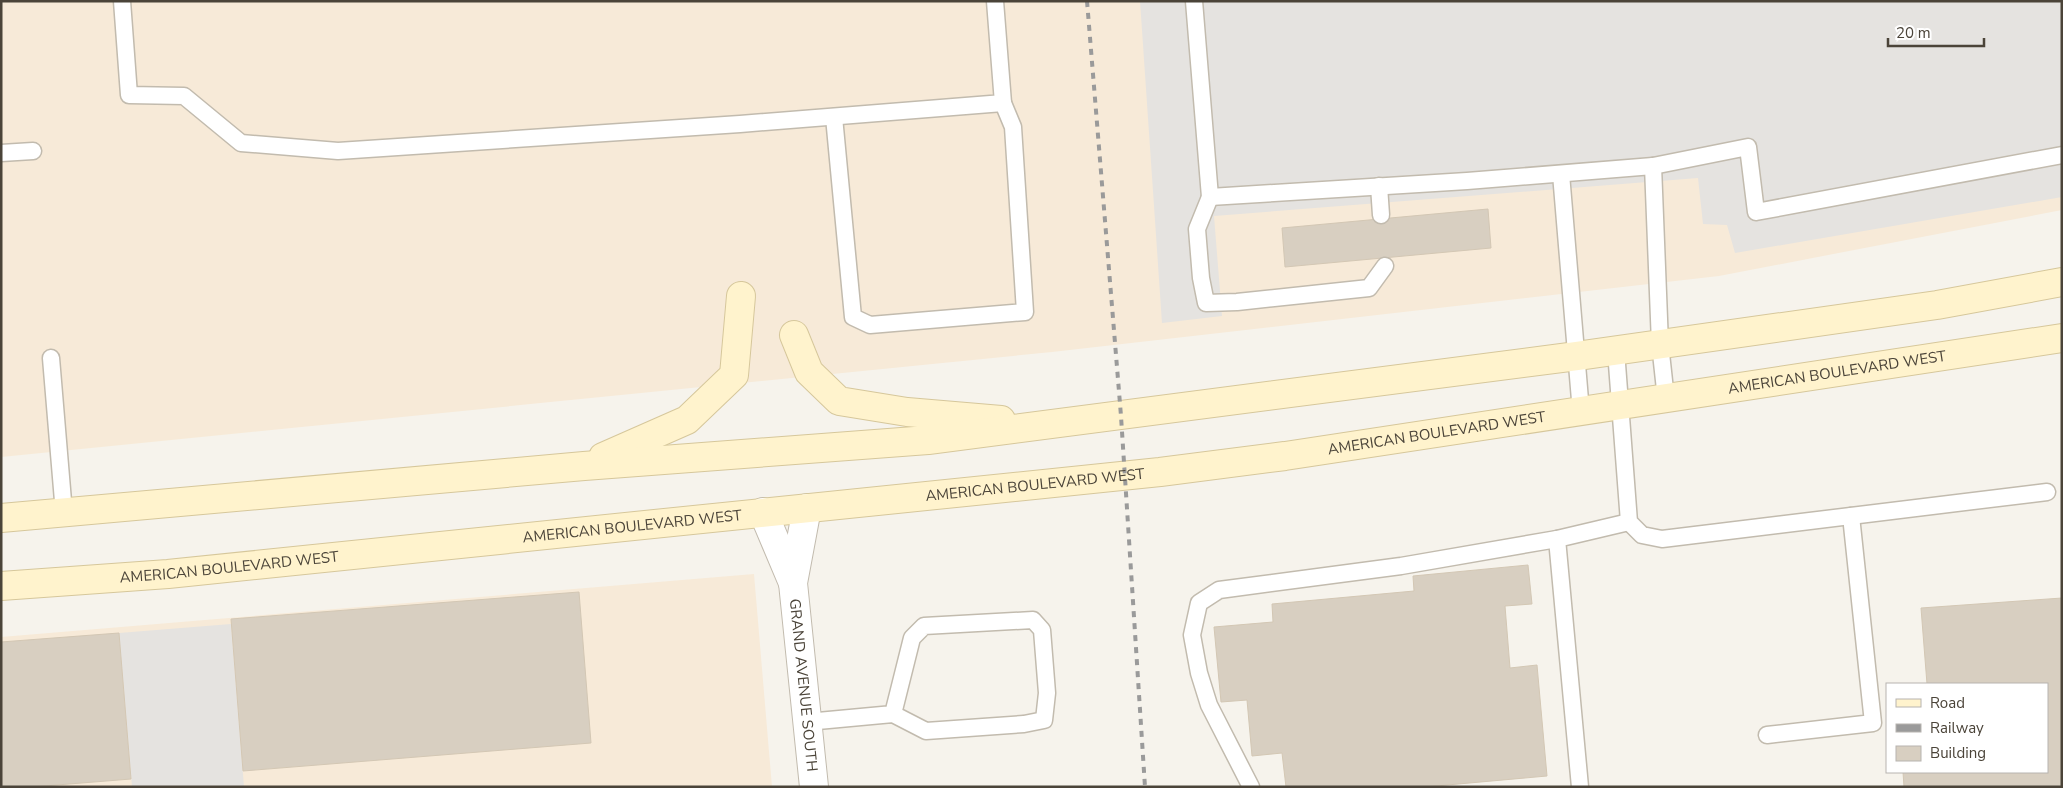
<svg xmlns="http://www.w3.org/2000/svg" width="2063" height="788" font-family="'Nunito Sans',sans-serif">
  <rect width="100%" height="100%" fill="#f6f3ec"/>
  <g fill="#f7ead8">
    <path d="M 1,1 L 2062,1 L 2062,210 L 1719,276 L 1052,352 L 1,457 Z"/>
    <path d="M 754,574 L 772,787 L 1,787 L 1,637 Z"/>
  </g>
  <g fill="#e5e3e0">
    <path d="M 1140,1 L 2062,1 L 2062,197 L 1735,253 L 1727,225 L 1703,224 L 1698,178 L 1214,216 L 1222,316 L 1162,323 Z"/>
    <path d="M 231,624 L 244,787 L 132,787 L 119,633 Z"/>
  </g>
  <g fill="#d8cfc1" stroke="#d3c7b4">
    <path d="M 1488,209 L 1491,248 L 1285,267 L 1282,228 Z"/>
    <path d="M 1528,565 L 1532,604 L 1505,606 L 1510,668 L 1537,665 L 1547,776 L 1425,787 L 1286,787 L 1282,753 L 1252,756 L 1247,700 L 1221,702 L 1214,627 L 1273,622 L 1272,604 L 1414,591 L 1413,576 Z"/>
    <path d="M 579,592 L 591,743 L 243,771 L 231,619 Z"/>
    <path d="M 2062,598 L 2062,787 L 1904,787 L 1903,772 L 2047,772 L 2047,684 L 1927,684 L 1921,608 Z"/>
    <path d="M 119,633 L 131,779 L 32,787 L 1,787 L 1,642 Z"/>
  </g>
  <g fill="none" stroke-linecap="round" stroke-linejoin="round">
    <defs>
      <g id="lane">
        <path d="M 122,1 L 129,95 L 184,96 L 241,143 L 338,151 L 740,124 L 1003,103 L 995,1"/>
        <path d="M 1194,1 L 1210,197 L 1467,181 L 1653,166 L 1748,147 L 1756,212 L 2062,155"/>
        <path d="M 834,117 L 853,317 L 870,325 L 1025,312 L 1013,127 L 1003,103"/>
        <path d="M 1,153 L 33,151"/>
        <path d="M 1653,166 L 1660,344 L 1666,399"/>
        <path d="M 1561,174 L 1581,412"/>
        <path d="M 1379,186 L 1381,215"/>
        <path d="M 1210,197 L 1197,229 L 1201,278 L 1206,303 L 1237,302 L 1369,288 L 1385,266"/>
        <path d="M 1616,351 L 1629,522 L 1642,535 L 1662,539 L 2047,492"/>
        <path d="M 51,358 L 64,513"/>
        <path d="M 807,722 L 893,714 L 926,731 L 1024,724 L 1044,720 L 1047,693 L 1042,630 L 1033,620 L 924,626 L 912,638 L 893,714"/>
        <path d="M 1767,735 L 1873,723 L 1851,516"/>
        <path d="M 1251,787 L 1209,705 L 1199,673 L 1192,635 L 1199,603 L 1219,590 L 1401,566 L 1557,539"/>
        <path d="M 1580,787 L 1557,539 L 1629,522"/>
      </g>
      <g id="street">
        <path id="s1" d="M 807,508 L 793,583 L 814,787"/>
        <path d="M 763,512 L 793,583"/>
      </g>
      <g id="secondary">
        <path d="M 794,335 L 809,372 L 839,401 L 907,412 L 1001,420"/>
        <path d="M 603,457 L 687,420 L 734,375 L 741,296"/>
        <path d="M 1,518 L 584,466 L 928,440 L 1577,356 L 1937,305 L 2062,282"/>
        <path id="s2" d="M 1,586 L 168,574 L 1160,472 L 1285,456 L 2062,338"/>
      </g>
    </defs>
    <use href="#lane" stroke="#c2bbae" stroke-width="19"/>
    <use href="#street" stroke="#c2bbae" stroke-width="30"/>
    <use href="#secondary" stroke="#d6c79b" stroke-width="30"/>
    <use href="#lane" stroke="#fff" stroke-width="16"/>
    <use href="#street" stroke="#fff" stroke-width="28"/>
    <use href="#secondary" stroke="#fff3cd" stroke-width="28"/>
    <path stroke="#9a9a9a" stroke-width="4" stroke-dasharray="6 6" stroke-linecap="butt" d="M 1087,1 L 1121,416 L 1145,787"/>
  </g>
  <g text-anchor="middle" stroke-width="4.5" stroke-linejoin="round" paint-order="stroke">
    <g font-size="15" fill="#4b4439" stroke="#fff">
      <text dy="5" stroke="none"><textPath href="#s2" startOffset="1849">AMERICAN BOULEVARD WEST</textPath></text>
      <text dy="5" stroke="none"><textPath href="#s2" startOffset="1444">AMERICAN BOULEVARD WEST</textPath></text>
      <text dy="5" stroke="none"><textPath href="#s2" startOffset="1039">AMERICAN BOULEVARD WEST</textPath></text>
      <text dy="5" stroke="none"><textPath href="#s2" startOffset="634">AMERICAN BOULEVARD WEST</textPath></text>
      <text dy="5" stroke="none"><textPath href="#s2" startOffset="229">AMERICAN BOULEVARD WEST</textPath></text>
      <text dy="5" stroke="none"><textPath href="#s1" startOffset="179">GRAND AVENUE SOUTH</textPath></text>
    </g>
  </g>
  <rect width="2063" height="788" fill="none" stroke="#4b4439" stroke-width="5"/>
  <rect x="1886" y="683" width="162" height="90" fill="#ffffff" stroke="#b7b4b0"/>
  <rect x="1896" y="699" width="25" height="8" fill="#fff3cd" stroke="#b7b4b0"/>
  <text x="1930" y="708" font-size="15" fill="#4b4439">Road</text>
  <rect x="1896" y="724" width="25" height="8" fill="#9a9a9a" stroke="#b7b4b0"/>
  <text x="1930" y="733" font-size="15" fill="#4b4439">Railway</text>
  <rect x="1896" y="746" width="25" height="15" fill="#d8cfc1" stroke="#b7b4b0"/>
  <text x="1930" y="758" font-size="15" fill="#4b4439">Building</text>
  <path d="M1888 38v8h96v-8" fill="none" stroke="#4b4439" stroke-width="2.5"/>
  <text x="1896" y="38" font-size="15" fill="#4b4439" stroke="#ffffff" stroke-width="4" paint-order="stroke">20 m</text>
</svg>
